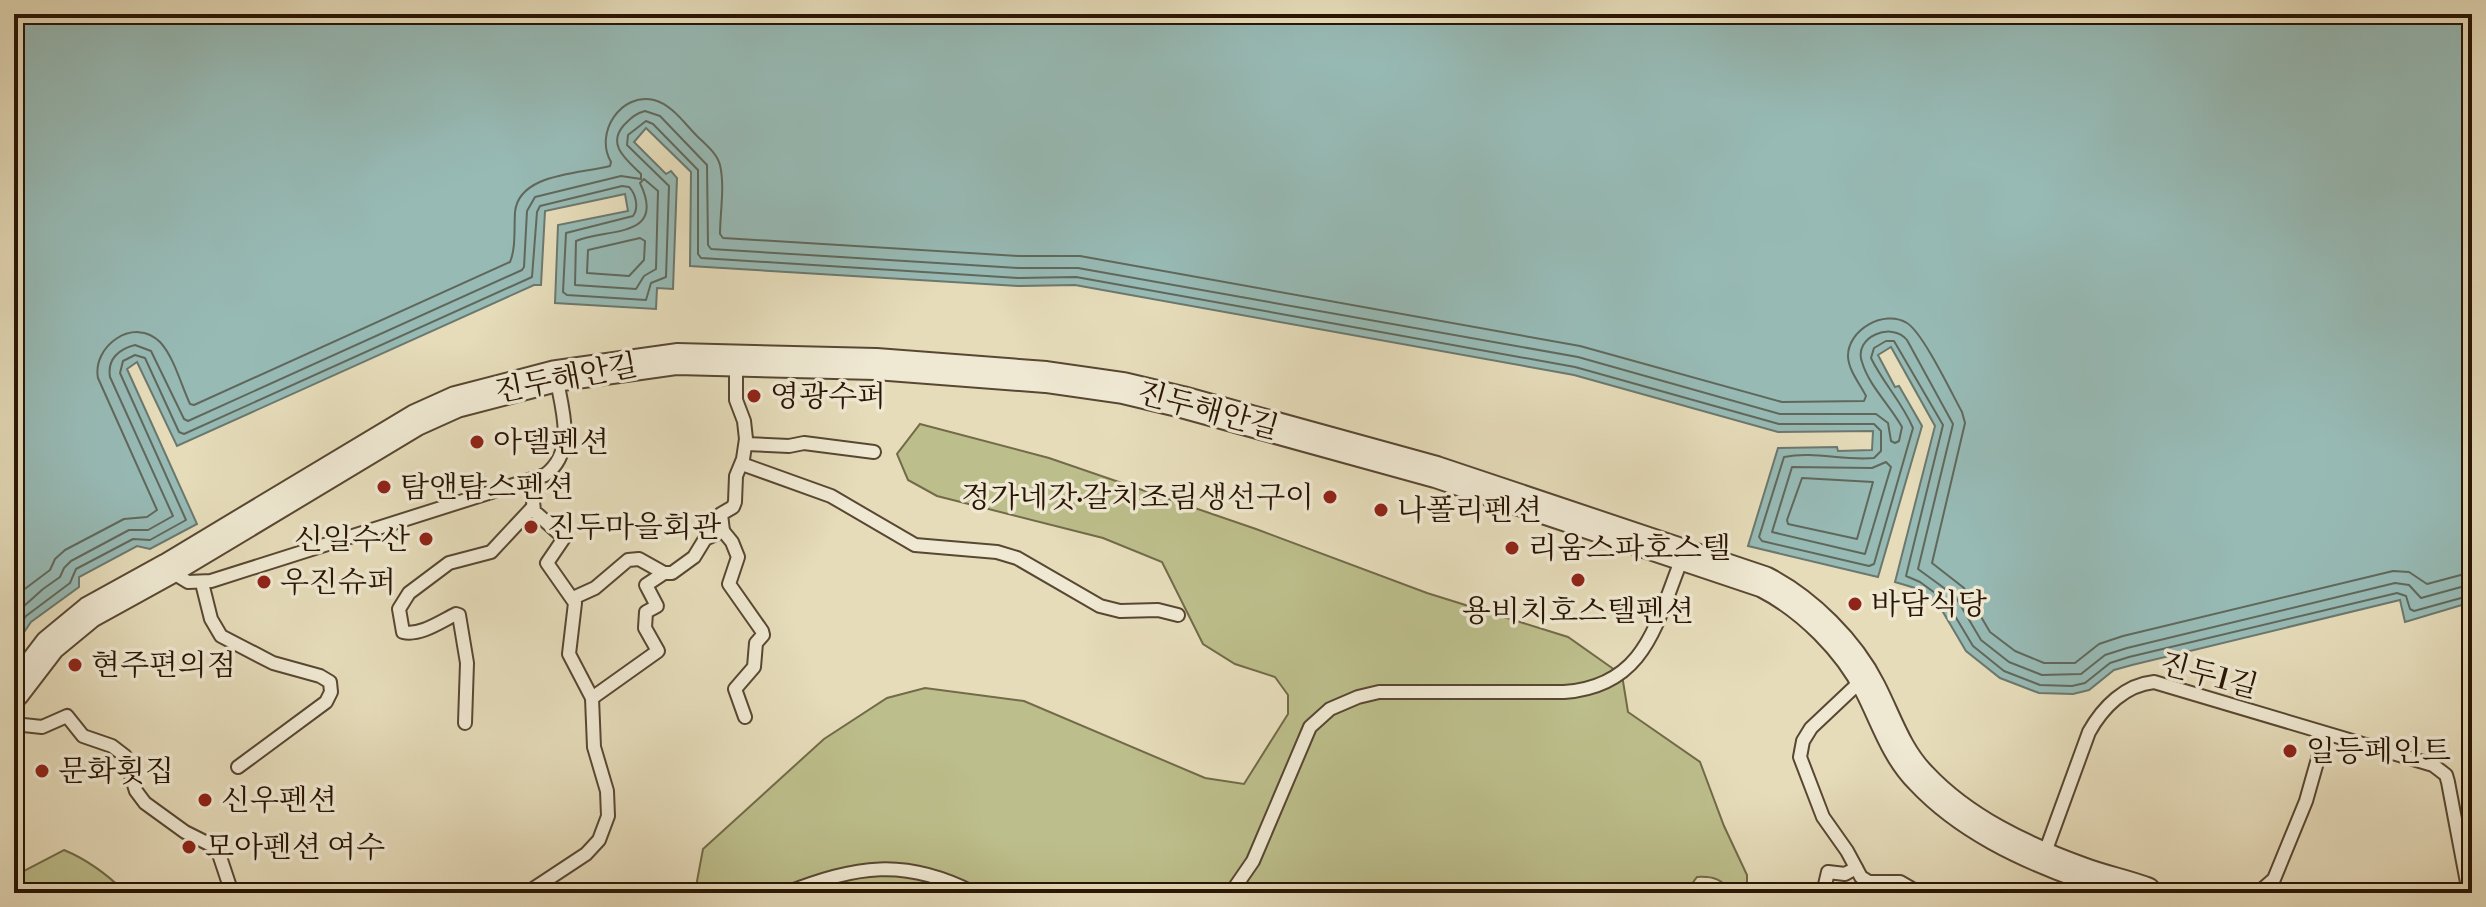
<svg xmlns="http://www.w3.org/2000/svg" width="2486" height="907" font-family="'Libre Bodoni','Noto Serif KR',serif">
  <rect width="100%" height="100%" fill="#e6dcba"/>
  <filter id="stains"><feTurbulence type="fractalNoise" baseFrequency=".0025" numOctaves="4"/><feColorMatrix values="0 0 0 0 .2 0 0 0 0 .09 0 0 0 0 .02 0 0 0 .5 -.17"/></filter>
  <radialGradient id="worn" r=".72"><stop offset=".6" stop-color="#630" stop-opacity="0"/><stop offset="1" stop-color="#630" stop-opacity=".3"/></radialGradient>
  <g fill="#bcbe8b" stroke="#726a48" stroke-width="2">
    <path d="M 920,424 L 1049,458 L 1256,529 L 1427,593 L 1568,637 L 1622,675 L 1628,712 L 1700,762 L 1724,826 L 1747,875 L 1747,893 L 1731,893 C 1723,879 1713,876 1697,877 L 1685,893 L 699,893 L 697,881 L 703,849 L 824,739 L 887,698 L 925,688 L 1024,701 L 1205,778 L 1244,784 L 1288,714 L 1288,695 L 1275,677 L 1235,664 L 1203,644 L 1162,562 L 1103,538 L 937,496 L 908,480 L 897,454 Z"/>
    <path d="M 64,850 C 88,860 108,875 126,893 L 14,893 L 14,876 Z"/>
  </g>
  <path fill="#97bab5" stroke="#6b786e" stroke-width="2" d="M 14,14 L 2472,14 L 2472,602 L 2405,622 L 2400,600 L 2132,665 L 2114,670 L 2089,690 L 2073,694 L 2039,693 L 2000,678 L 1966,651 L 1940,607 L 1915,588 L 1895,582 L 1935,426 L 1891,347 L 1878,355 L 1895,387 L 1899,386 L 1922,426 L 1878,577 L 1748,546 L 1778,448 L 1837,447 L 1838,451 L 1872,450 L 1873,431 L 1778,432 L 1574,375 L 1075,285 L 1019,286 L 690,266 L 691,172 L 646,128 L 634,142 L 666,174 L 671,171 L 677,178 L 673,289 L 657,288 L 656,309 L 555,303 L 558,225 L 628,211 L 625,194 L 545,211 L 541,285 L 534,285 L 177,446 L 137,362 L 127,369 L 197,524 L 150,549 L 137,546 L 79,577 L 79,587 L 31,622 L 14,647 Z"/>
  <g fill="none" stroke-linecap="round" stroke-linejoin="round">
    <g stroke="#60685c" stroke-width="2">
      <path d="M 644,179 L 658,191 L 656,269 L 644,276 L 636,289 L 575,285 L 576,241 C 607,228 667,239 640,183 Z"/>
      <path d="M 640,238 L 645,241 L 644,260 L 629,276 L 587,273 L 588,250 Z"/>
      <path d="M 1886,462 L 1891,467 L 1865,554 L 1772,532 L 1792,467 L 1872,468 Z"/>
      <path d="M 1802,478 L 1873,482 L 1857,539 L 1788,524 L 1787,520 Z"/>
      <path d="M 14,597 L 50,570 L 55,559 L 65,550 L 124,519 L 147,517 L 157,510 L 98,378 C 92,346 134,316 160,342 C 174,357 181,385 190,404 L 194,405 L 510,262 C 516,248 514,228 515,212 C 519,173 580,174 610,166 L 611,162 C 594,133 621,92 654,100 C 671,104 685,124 697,136 C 705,144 717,153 720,165 C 725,186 720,213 720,234 L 723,238 L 1019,256 L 1080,256 L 1580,346 L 1782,402 L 1864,401 L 1866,396 C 1860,384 1849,371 1848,357 C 1847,330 1884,309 1907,323 C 1923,333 1951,392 1962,412 L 1965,423 L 1932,563 L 1964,588 L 1990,632 L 2015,651 L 2044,663 L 2075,663 L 2099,644 L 2123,636 L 2393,571 L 2409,572 L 2427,584 L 2472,572"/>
      <path d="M 14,615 L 43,589 L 60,577 L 64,568 L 71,561 L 129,530 L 148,530 L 173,516 L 110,377 C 107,359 119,349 135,345 L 151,351 L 184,419 L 188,421 L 522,270 L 524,267 L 527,211 L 535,197 L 621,176 L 641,179 L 641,174 C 627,160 606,145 624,125 C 631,118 636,113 645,111 L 660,116 L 707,165 L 708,245 L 711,249 L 1019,268 L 1078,268 L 1578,357 L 1780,414 L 1876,414 L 1888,423 L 1891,441 L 1895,443 L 1899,441 L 1902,427 C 1890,405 1869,386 1862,362 C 1853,337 1892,321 1907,340 L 1953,424 L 1918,569 L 1955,596 L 1981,640 L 2009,662 L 2042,675 L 2081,674 L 2105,655 L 2127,648 L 2395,583 L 2409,585 L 2421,598 L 2472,584"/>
      <path d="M 14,633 L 26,616 L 70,583 L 76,569 L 133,539 L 150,540 L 186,520 L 120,373 L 123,361 L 135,355 L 145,358 L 179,432 L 184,434 L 532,277 L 537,212 L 540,206 L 622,186 L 629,187 C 636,194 639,208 633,216 L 566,233 L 563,292 L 567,295 L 646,300 L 651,283 L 666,277 L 669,186 L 627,145 L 628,135 L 646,121 L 653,124 L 698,170 L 698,254 L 701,258 L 1019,278 L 1076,277 L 1575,367 L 1779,424 L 1874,424 L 1881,431 L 1881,451 L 1874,458 C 1844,461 1814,451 1784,457 L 1759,537 L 1762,541 L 1869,566 L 1874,564 L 1913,428 C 1902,402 1883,383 1871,358 L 1874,348 L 1886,341 L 1894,341 L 1943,425 L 1906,576 L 1920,582 L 1946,601 L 1973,646 L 2004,671 L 2040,685 L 2072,686 L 2085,683 L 2110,663 L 2129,657 L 2397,593 L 2406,596 L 2410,609 L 2414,611 L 2472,595"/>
    </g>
    <defs>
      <g id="service">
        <path d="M 746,444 L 789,446 L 804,443 L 874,452"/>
        <path d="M 742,464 L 831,496 L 915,545 L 997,552 L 1017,558 L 1100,606 L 1120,611 L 1158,610 L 1178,615"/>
        <path d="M 531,480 L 534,511 L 564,538 L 547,563 L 575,603 L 569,654 L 592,698 L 594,747 L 607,791 L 608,816 L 599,840 L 586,854 L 533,889 L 532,893"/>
        <path d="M 723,531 L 732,542 L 738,557 L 729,584 L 762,631 L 763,635 L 756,643 L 754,667 L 735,689 L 745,717"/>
        <path d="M 170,571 L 188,582 L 211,581 L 545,475 C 577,451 562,410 556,376"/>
        <path d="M 202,583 L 211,619 L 221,636 L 273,663 L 320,676 L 330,682 L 331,692 L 326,702 L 238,767"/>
        <path d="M 573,598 L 595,588 L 628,560 L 639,559 L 664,573 L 672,573 L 694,557 L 705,539 L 723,531 L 721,514 L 733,507 L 735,502 L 736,476 L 743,459 L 746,439 L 744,421 L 736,400 L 736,362"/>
        <path d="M 1864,678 L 1811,728 L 1803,741 L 1800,757 L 1823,817 L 1847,851 L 1861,877 L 1869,882 L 1900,882 L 1919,893"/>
        <path d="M 592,698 L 658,651 L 645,628 L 646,612 L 657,606 L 646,585 L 664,573"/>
        <path d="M 465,723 L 467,663 L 459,615 L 456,614 C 440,622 420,636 403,632 L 399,609 L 409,593 L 449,563 L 491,552 L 533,507"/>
        <path d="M 14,724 L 42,727 L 67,716 L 83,736 L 112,746 L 125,756 L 136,791 L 145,803 L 185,832 L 217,848 L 232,893"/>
        <path d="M 2043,858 L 2089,732 C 2103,707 2125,685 2154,682 L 2433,765 L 2446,775 L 2448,782 L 2469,893"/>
        <path d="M 786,893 C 856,866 904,857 974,893"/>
        <path d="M 1231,893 L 1253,861 L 1310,727 L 1330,709 L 1358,697 L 1379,692 L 1564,692 C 1647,686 1656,622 1683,556"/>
        <path d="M 1823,893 L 1828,872 L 1845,874 L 1856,868"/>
        <path d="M 2258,893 L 2274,879 L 2306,801 L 2325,734"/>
      </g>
      <path id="tertiary" d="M 14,692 L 50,645 L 90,612 L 168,569 L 416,420 L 456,402 L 556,376 L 677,359 L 876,364 L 1046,377 L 1123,388 L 1182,402 L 1436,472 L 1764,582 C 1807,604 1849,646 1870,688 C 1886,719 1896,753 1921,778 C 1964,824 2024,852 2082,873 C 2103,881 2125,885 2146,893"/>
    </defs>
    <use href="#service" stroke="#584732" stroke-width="16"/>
    <use href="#tertiary" stroke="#584732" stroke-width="34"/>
    <use href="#service" stroke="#efe8d2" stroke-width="12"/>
    <use href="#tertiary" stroke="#efe8d2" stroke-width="30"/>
  </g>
  <g fill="#8f2418" stroke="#efe8d2" stroke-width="3">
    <circle cx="754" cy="396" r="8"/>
    <circle cx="477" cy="442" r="8"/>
    <circle cx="384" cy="487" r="8"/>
    <circle cx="1330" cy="497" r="8"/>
    <circle cx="1381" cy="510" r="8"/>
    <circle cx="531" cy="527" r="8"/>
    <circle cx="426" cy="539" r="8"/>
    <circle cx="1512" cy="548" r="8"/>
    <circle cx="1578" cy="580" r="8"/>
    <circle cx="264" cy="582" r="8"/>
    <circle cx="1855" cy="604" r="8"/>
    <circle cx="75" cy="665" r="8"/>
    <circle cx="2290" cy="751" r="8"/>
    <circle cx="42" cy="771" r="8"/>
    <circle cx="205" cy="800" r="8"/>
    <circle cx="189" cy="847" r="8"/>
  </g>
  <g text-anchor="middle" stroke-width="7" stroke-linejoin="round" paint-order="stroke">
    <g font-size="30" fill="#291504" stroke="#efe8d2">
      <text transform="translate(566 378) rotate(-11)" y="10">진두해안길</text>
      <text transform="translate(1208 410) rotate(15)" y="10">진두해안길</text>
      <text transform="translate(2209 675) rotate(15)" y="10">진두1길</text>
    </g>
    <g font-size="30" fill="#291504" stroke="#efe8d2" text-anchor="start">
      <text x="770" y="406">영광수퍼</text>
      <text x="493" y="452">아델펜션</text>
      <text x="400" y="497">탐앤탐스펜션</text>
      <text x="1314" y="507" text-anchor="end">정가네갓·갈치조림생선구이</text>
      <text x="1397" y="520">나폴리펜션</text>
      <text x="547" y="537">진두마을회관</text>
      <text x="410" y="549" text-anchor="end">신일수산</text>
      <text x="1528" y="558">리움스파호스텔</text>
      <text x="280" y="592">우진슈퍼</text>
      <text x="1871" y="614">바담식당</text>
      <text x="1578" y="621" text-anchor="middle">용비치호스텔펜션</text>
      <text x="91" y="675">현주편의점</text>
      <text x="2306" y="761">일등페인트</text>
      <text x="58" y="781">문화횟집</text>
      <text x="221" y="810">신우펜션</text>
      <text x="205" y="857">모아펜션 여수</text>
    </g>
  </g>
  <rect width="2486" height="907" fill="none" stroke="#e6dcba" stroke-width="48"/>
  <rect x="16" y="16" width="2454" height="875" fill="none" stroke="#291504" stroke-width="4"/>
  <rect x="24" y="24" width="2438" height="859" fill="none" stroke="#291504" stroke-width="2"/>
  <rect width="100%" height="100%" filter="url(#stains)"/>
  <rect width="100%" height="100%" fill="url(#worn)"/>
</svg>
